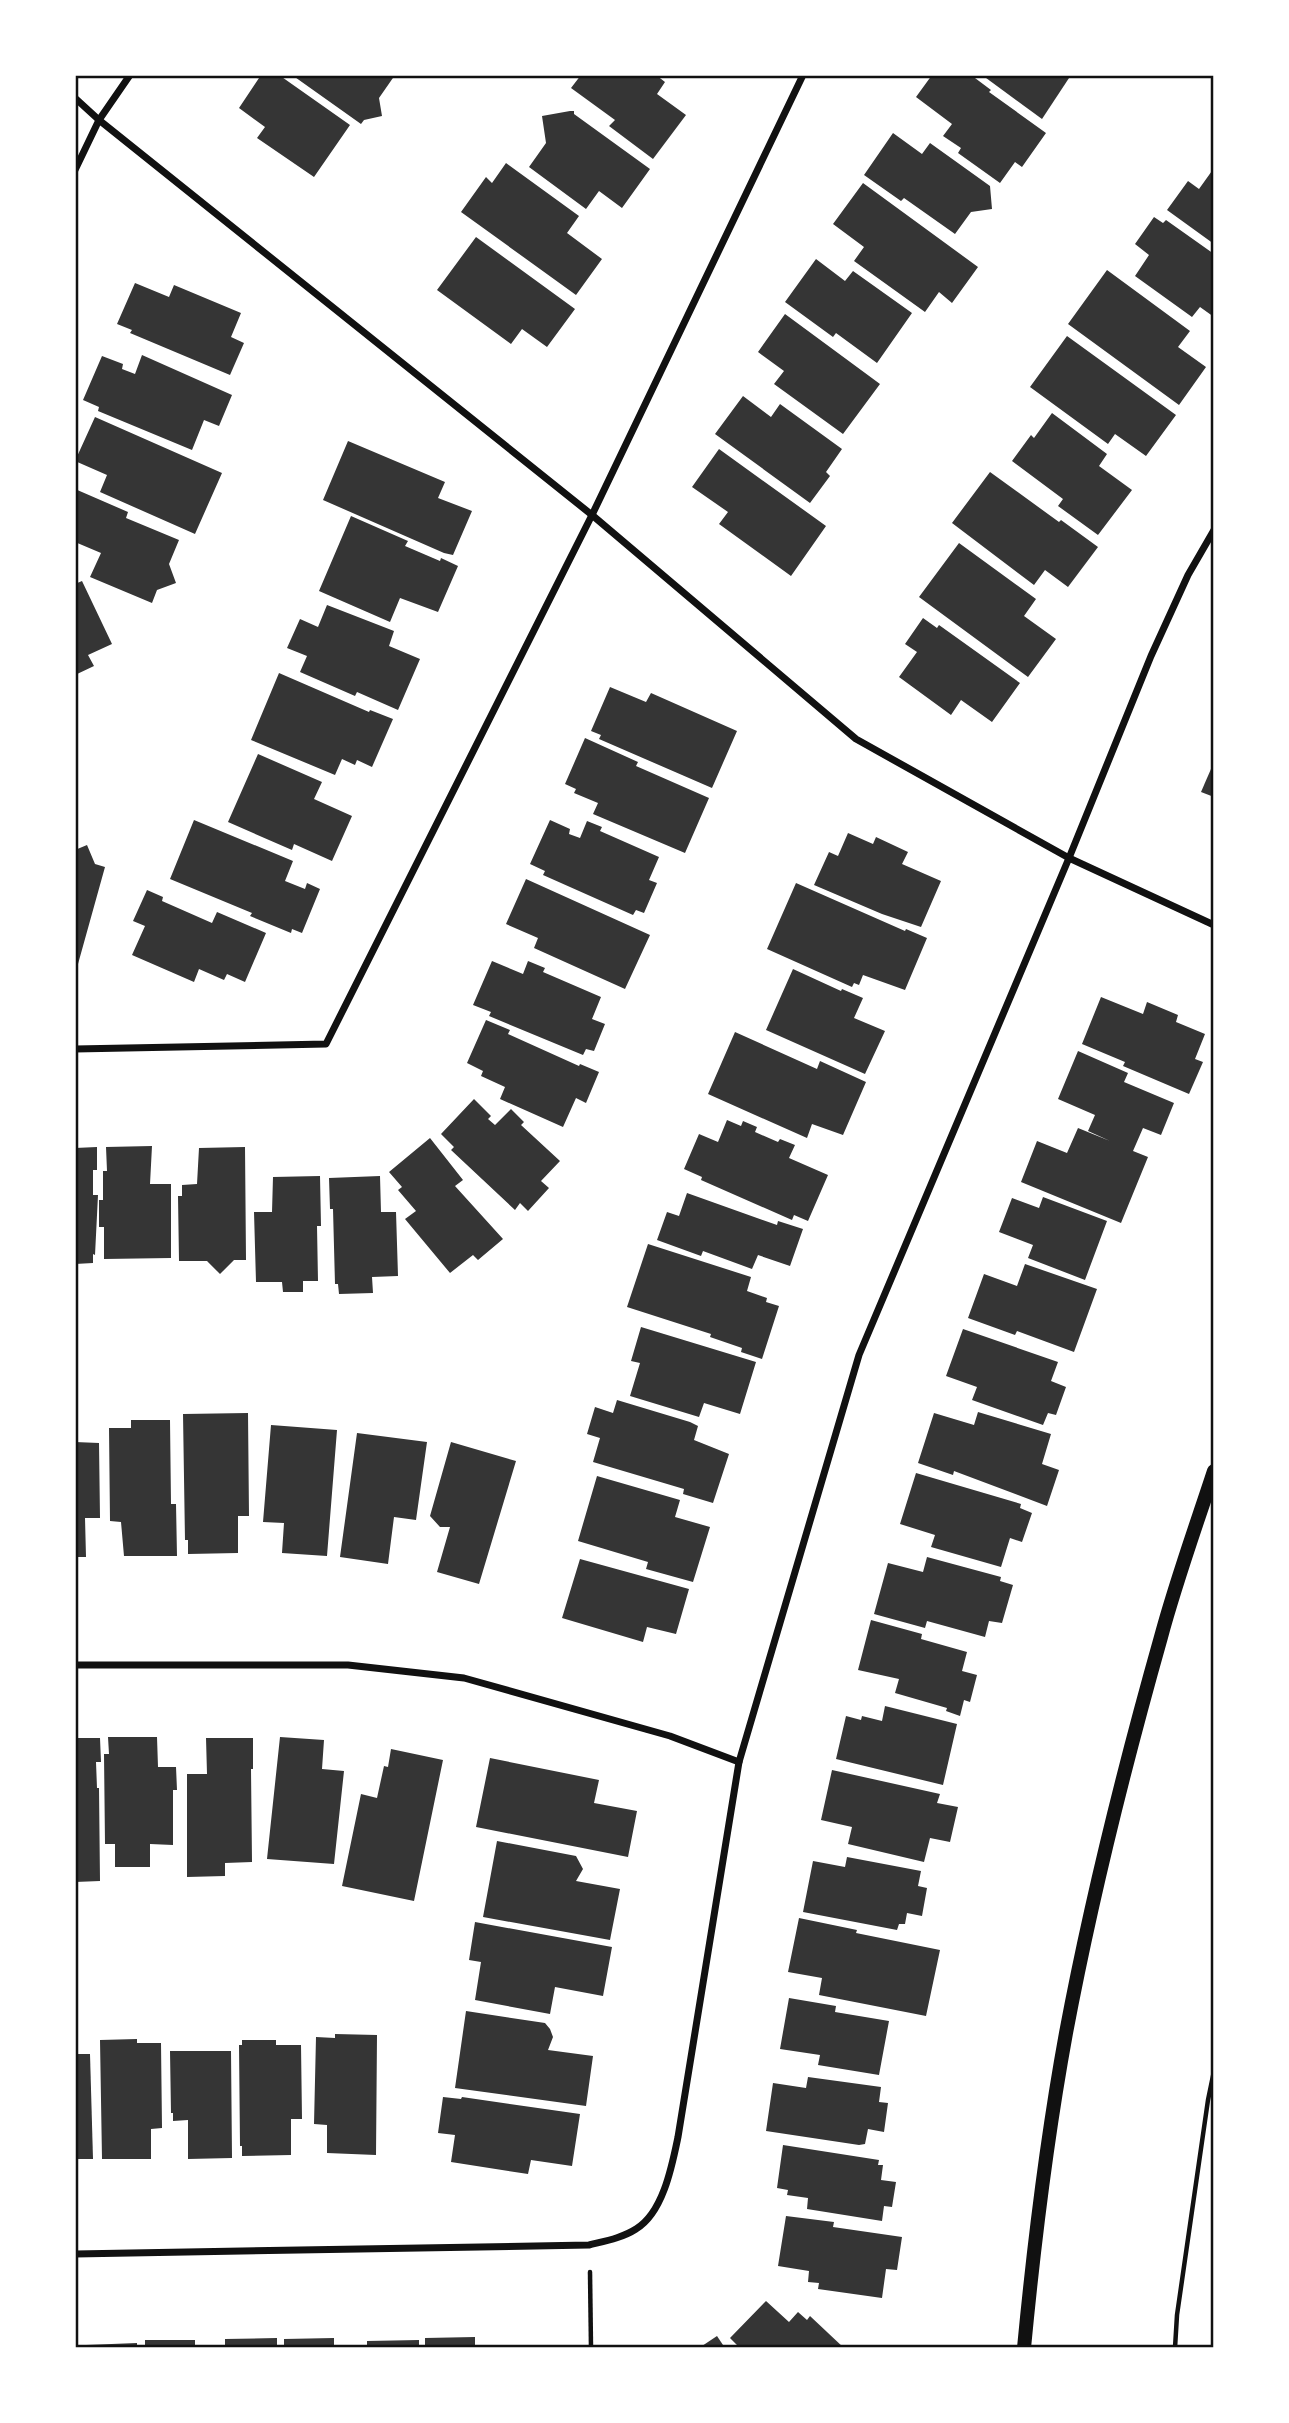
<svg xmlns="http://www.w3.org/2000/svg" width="1289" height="2423" font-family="'Varela Round',sans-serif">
  <rect width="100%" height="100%" fill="#fff"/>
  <g fill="#353535">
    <path d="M 261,75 L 279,75 L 350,125 L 314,177 L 257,138 L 265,127 L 239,108 Z"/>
    <path d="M 292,75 L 395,75 L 379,98 L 382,116 L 364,120 L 361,124 Z"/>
    <path d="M 581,75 L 656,75 L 665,82 L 657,94 L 686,115 L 653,159 L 609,126 L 615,120 L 571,88 Z"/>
    <path d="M 932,75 L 971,75 L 991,90 L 989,92 L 1046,133 L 1022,167 L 1015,162 L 1000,183 L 958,153 L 961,148 L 943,136 L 952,124 L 916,97 Z"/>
    <path d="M 982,75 L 1071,75 L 1042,119 Z"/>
    <path d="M 570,111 L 574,111 L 574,114 L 650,169 L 622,208 L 599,191 L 586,209 L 529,167 L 546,143 L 542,116 Z"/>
    <path d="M 893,133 L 922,154 L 930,143 L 990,186 L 992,209 L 971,212 L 955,234 L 904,198 L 901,201 L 864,175 Z"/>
    <path d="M 506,163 L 579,216 L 567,233 L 602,259 L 576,295 L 461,212 L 486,177 L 492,183 Z"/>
    <path d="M 1214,168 L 1214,244 L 1167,210 L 1188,181 L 1199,189 Z"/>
    <path d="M 863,183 L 978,267 L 952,303 L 939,292 L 925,312 L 854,261 L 864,247 L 833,224 Z"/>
    <path d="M 1154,217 L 1163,223 L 1166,220 L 1214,254 L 1214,317 L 1200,307 L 1192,317 L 1135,276 L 1149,255 L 1135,244 Z"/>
    <path d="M 476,237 L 575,309 L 547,347 L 522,329 L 511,344 L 437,290 Z"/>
    <path d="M 816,259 L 845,281 L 853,271 L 912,313 L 877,363 L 836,333 L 833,337 L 785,302 Z"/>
    <path d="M 1107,270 L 1190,331 L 1178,347 L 1206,367 L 1179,405 L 1068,324 Z"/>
    <path d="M 135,283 L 169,297 L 174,285 L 241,313 L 231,337 L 244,343 L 230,375 L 130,333 L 132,330 L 117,324 Z"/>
    <path d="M 785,314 L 880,384 L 843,434 L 774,384 L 784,371 L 758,352 Z"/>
    <path d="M 1067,336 L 1176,415 L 1146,456 L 1115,434 L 1108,444 L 1030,387 Z"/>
    <path d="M 142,355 L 232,395 L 219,426 L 204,420 L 192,450 L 98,411 L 99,407 L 83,400 L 102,356 L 123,364 L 122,369 L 135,374 Z"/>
    <path d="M 743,396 L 771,417 L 780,404 L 842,449 L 826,472 L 830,476 L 810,503 L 715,434 Z"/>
    <path d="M 1052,413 L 1107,454 L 1099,466 L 1132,490 L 1098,535 L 1058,506 L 1063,499 L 1012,461 L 1031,435 L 1034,438 Z"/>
    <path d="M 95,417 L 222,473 L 195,534 L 100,492 L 107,475 L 75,461 Z"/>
    <path d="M 348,441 L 445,482 L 438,498 L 472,511 L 453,555 L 444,553 L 323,500 Z"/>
    <path d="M 719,449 L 826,526 L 791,576 L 719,524 L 728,512 L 692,487 Z"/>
    <path d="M 990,472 L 1059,522 L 1061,520 L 1098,547 L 1068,587 L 1045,570 L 1034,585 L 952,523 Z"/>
    <path d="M 75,489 L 128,512 L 126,518 L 179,540 L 169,564 L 176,583 L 157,590 L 152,603 L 90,577 L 101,553 L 75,542 Z"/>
    <path d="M 351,516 L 408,541 L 405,546 L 440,561 L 441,558 L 458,566 L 438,612 L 400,598 L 390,622 L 319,591 Z"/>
    <path d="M 959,543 L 1036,599 L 1024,616 L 1056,639 L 1028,677 L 919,597 Z"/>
    <path d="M 82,581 L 112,644 L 88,655 L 94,666 L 75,675 L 75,584 Z"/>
    <path d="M 327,605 L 394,631 L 389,646 L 420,659 L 398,710 L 357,692 L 355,696 L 300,672 L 307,656 L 287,648 L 300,619 L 318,627 Z"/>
    <path d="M 923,618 L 937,628 L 939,625 L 1020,683 L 992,722 L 961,700 L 951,715 L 899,677 L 917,652 L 905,644 Z"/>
    <path d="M 279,673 L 369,712 L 370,710 L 393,719 L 372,767 L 357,760 L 355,765 L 342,759 L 335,775 L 251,740 Z"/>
    <path d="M 610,687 L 646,702 L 651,693 L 737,731 L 712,788 L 599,739 L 601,735 L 591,731 Z"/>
    <path d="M 585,738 L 638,762 L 636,766 L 709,798 L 685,853 L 593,814 L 598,803 L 574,793 L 576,789 L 565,784 Z"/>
    <path d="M 258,754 L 322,782 L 314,799 L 352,816 L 332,861 L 294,844 L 292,850 L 228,822 Z"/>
    <path d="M 1214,762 L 1214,797 L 1201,792 Z"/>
    <path d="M 194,820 L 293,861 L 285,881 L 305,889 L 307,883 L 320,889 L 302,933 L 292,929 L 291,933 L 250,916 L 252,913 L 170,879 Z"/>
    <path d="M 550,820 L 570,829 L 569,834 L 580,838 L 587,821 L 602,827 L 600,831 L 659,857 L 649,880 L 657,883 L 644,913 L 636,910 L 633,915 L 543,875 L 545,871 L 530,864 Z"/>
    <path d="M 848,833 L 873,844 L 876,837 L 908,852 L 902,864 L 941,881 L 921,927 L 882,914 L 814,885 L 829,852 L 838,856 Z"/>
    <path d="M 87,845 L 95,864 L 105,867 L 78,964 L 75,963 L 75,850 Z"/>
    <path d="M 526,879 L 650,935 L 625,989 L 534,948 L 538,938 L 506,924 Z"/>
    <path d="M 796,883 L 905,931 L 906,929 L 927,938 L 905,990 L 863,975 L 859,985 L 854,983 L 852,987 L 767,949 Z"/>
    <path d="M 147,890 L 163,897 L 162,901 L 212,923 L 217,912 L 266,933 L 245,982 L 227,974 L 224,980 L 199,969 L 194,982 L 132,955 L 145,926 L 133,921 Z"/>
    <path d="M 492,961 L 523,974 L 528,961 L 545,968 L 543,972 L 601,997 L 592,1019 L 605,1024 L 594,1051 L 586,1049 L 583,1055 L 489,1016 L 491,1012 L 473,1005 Z"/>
    <path d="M 793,969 L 841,991 L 842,989 L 863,998 L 854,1018 L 885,1031 L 865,1074 L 766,1030 Z"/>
    <path d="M 1101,997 L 1143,1014 L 1147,1002 L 1178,1015 L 1176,1022 L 1205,1034 L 1195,1059 L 1203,1062 L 1189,1094 L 1123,1066 L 1125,1062 L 1082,1044 Z"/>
    <path d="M 486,1020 L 510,1030 L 508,1034 L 579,1066 L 580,1064 L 599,1072 L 586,1103 L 576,1098 L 563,1127 L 500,1099 L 505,1087 L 481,1076 L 483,1071 L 467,1063 Z"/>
    <path d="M 735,1032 L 817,1069 L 820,1061 L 866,1082 L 843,1135 L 812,1124 L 807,1138 L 708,1094 Z"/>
    <path d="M 1078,1051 L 1128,1073 L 1124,1082 L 1174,1103 L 1161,1135 L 1143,1128 L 1133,1151 L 1148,1157 L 1121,1223 L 1021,1182 L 1037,1141 L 1067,1153 L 1078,1128 L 1110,1141 L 1088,1131 L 1095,1115 L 1058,1099 Z"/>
    <path d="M 474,1099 L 491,1116 L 488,1119 L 495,1125 L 511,1109 L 524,1122 L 521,1125 L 560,1161 L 541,1181 L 549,1188 L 528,1211 L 520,1203 L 515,1210 L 451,1150 L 454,1147 L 441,1134 Z"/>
    <path d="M 727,1120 L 741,1126 L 743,1121 L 757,1127 L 755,1132 L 778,1142 L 780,1139 L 795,1145 L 789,1158 L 828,1175 L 808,1221 L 794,1215 L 792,1220 L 701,1180 L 702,1177 L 684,1169 L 699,1134 L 718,1142 Z"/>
    <path d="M 430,1138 L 463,1180 L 455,1186 L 503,1239 L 478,1260 L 473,1255 L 450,1273 L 405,1219 L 416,1211 L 398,1190 L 402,1187 L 389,1172 Z"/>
    <path d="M 152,1146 L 150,1184 L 171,1184 L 171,1258 L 104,1259 L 104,1227 L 99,1227 L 99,1200 L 103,1200 L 103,1171 L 107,1171 L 106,1147 Z"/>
    <path d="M 97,1147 L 97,1170 L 93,1170 L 93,1195 L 98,1195 L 95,1255 L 93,1254 L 93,1263 L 75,1264 L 75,1148 Z"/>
    <path d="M 245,1147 L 246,1260 L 234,1260 L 220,1274 L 207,1261 L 179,1261 L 178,1196 L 182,1196 L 182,1185 L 197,1184 L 199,1148 Z"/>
    <path d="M 320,1176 L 321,1226 L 317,1226 L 318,1281 L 303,1281 L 303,1292 L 283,1292 L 282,1282 L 256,1282 L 254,1212 L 272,1212 L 273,1177 Z"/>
    <path d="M 380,1176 L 381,1212 L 396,1212 L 398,1276 L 372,1277 L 373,1293 L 339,1294 L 338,1284 L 335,1284 L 333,1209 L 330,1209 L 329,1178 Z"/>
    <path d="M 687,1193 L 777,1225 L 778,1221 L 803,1229 L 790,1266 L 758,1255 L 752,1269 L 703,1251 L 701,1256 L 657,1240 L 667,1212 L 679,1216 Z"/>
    <path d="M 1043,1197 L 1107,1221 L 1085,1280 L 1028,1258 L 1033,1245 L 999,1232 L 1012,1198 L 1039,1208 Z"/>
    <path d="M 648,1244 L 751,1277 L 747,1291 L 767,1298 L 766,1302 L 779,1306 L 762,1359 L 741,1352 L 742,1348 L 710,1337 L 711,1334 L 627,1307 Z"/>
    <path d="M 1025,1264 L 1097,1289 L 1074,1352 L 1017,1331 L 1015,1335 L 968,1318 L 984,1274 L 1017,1286 Z"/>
    <path d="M 641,1327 L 756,1362 L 740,1414 L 704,1403 L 699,1417 L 630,1396 L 640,1363 L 631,1361 Z"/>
    <path d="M 963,1329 L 1058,1362 L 1051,1381 L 1066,1387 L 1056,1415 L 1048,1413 L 1043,1425 L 972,1400 L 977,1387 L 946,1376 Z"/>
    <path d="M 617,1400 L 690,1422 L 698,1426 L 694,1440 L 729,1454 L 713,1503 L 683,1494 L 684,1489 L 593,1462 L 600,1438 L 587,1434 L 595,1407 L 613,1413 Z"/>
    <path d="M 978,1412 L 1051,1434 L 1042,1464 L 1059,1470 L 1047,1506 L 954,1471 L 953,1475 L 918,1463 L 934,1413 L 974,1425 Z"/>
    <path d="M 248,1413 L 249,1516 L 238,1516 L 238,1553 L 188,1554 L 188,1540 L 185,1540 L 183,1414 Z"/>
    <path d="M 131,1420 L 170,1420 L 171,1504 L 176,1504 L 177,1556 L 124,1556 L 121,1522 L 110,1521 L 109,1428 L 131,1428 Z"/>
    <path d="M 271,1425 L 337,1430 L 327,1556 L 282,1553 L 284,1523 L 263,1522 Z"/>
    <path d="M 357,1433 L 427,1442 L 416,1520 L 394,1517 L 388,1564 L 340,1557 Z"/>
    <path d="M 75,1442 L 99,1443 L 100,1518 L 85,1518 L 86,1557 L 75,1557 Z"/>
    <path d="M 451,1442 L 516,1461 L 479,1584 L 437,1572 L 450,1527 L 440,1527 L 430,1516 Z"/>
    <path d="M 916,1473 L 1021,1504 L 1020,1508 L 1032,1513 L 1022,1542 L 1010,1538 L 1001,1567 L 931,1547 L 935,1535 L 900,1524 Z"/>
    <path d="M 597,1476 L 680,1500 L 675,1517 L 710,1527 L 693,1582 L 646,1569 L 648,1562 L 578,1541 Z"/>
    <path d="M 927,1557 L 1001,1577 L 1000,1581 L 1013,1585 L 1002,1623 L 989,1621 L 985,1637 L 927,1621 L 925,1628 L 874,1614 L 888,1563 L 923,1572 Z"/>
    <path d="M 580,1559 L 689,1589 L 676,1634 L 647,1627 L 643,1642 L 562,1618 Z"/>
    <path d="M 871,1620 L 922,1634 L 921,1639 L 967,1652 L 962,1671 L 977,1675 L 970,1702 L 964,1700 L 960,1716 L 946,1711 L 947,1708 L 895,1693 L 899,1679 L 858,1670 Z"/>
    <path d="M 885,1706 L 957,1724 L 943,1785 L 836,1759 L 846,1716 L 861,1720 L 862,1716 L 882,1721 Z"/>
    <path d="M 108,1737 L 157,1737 L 158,1767 L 176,1767 L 177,1790 L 173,1790 L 173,1845 L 150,1844 L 150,1867 L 115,1867 L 115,1844 L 105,1844 L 104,1754 L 109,1754 Z"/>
    <path d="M 280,1737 L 324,1740 L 322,1769 L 344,1771 L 334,1864 L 267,1859 Z"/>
    <path d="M 75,1738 L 100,1738 L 101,1762 L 96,1762 L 97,1788 L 99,1788 L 100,1881 L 75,1882 Z"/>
    <path d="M 206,1738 L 253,1738 L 253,1769 L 251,1769 L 252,1862 L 225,1863 L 225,1876 L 187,1877 L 187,1774 L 207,1774 Z"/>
    <path d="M 391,1749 L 443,1760 L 414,1901 L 342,1886 L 361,1794 L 377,1798 L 384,1766 L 388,1767 Z"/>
    <path d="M 490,1758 L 599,1780 L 594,1803 L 637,1811 L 628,1857 L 476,1827 Z"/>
    <path d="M 832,1770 L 940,1794 L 937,1803 L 958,1807 L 950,1842 L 930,1838 L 924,1862 L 848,1844 L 852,1827 L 821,1820 Z"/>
    <path d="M 497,1841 L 576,1856 L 583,1869 L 576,1881 L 620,1889 L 610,1940 L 483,1917 Z"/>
    <path d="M 847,1857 L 921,1871 L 918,1886 L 927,1888 L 922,1916 L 907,1913 L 905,1924 L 899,1924 L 897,1930 L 803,1912 L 813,1861 L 845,1867 Z"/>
    <path d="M 799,1918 L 857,1930 L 856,1933 L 940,1950 L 926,2016 L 819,1995 L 822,1978 L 788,1972 Z"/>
    <path d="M 475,1922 L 612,1947 L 603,1996 L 555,1987 L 550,2014 L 475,2000 L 481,1962 L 469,1960 Z"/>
    <path d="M 789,1998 L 836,2006 L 835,2012 L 889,2021 L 879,2075 L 818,2065 L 820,2055 L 780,2049 Z"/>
    <path d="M 466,2011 L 545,2023 L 550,2029 L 553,2037 L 548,2050 L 593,2056 L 586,2106 L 455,2088 Z"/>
    <path d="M 335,2034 L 377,2035 L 376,2155 L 327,2153 L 327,2125 L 314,2124 L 316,2037 L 335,2038 Z"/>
    <path d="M 137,2039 L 137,2043 L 161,2043 L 162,2128 L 151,2129 L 151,2159 L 102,2159 L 100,2040 Z"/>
    <path d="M 242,2040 L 276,2040 L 276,2045 L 301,2045 L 302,2119 L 291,2119 L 291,2155 L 242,2156 L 242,2146 L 240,2146 L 239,2045 L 242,2045 Z"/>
    <path d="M 170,2051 L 231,2051 L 232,2158 L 188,2159 L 188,2120 L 173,2121 L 173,2113 L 171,2113 Z"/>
    <path d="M 75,2054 L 90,2054 L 93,2159 L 75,2159 Z"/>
    <path d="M 808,2077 L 881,2087 L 879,2102 L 888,2103 L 884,2132 L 868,2129 L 865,2144 L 859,2145 L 766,2131 L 773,2083 L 806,2088 Z"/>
    <path d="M 443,2097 L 461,2099 L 462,2097 L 580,2114 L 572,2166 L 531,2160 L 528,2174 L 451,2162 L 455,2135 L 438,2133 Z"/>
    <path d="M 783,2145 L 879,2160 L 878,2165 L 883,2165 L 881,2180 L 896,2182 L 892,2207 L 884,2206 L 882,2221 L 807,2209 L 808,2198 L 787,2195 L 788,2190 L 777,2188 Z"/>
    <path d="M 786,2216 L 834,2222 L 833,2227 L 902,2237 L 897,2270 L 886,2269 L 882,2298 L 818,2289 L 819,2283 L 808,2282 L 809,2271 L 778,2266 Z"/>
    <path d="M 766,2301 L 789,2322 L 798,2312 L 807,2320 L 810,2316 L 844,2348 L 740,2348 L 730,2338 Z"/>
    <path d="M 717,2336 L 725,2348 L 699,2348 Z"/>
    <path d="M 475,2337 L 475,2348 L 425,2348 L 425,2338 Z"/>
    <path d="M 277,2338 L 277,2348 L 225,2348 L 225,2339 Z"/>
    <path d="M 334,2338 L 334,2348 L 284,2348 L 284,2339 Z"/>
    <rect x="145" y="2340" width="50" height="8"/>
    <path d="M 419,2340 L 419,2348 L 367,2348 L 367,2341 Z"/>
    <path d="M 137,2343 L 137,2348 L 86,2348 L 86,2345 Z"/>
  </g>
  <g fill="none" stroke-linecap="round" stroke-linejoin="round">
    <g stroke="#111" stroke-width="4.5">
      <path d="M 590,2272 L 591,2348"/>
      <path d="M 1175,2348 L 1177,2315 L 1208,2100 L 1214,2071"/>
    </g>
    <g stroke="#111" stroke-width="7">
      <path d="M 75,98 L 99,120 L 592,515 L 856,739 L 1069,858 L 1214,925"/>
      <path d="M 75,170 L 99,120 L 130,75"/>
      <path d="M 75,1049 L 326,1044 L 592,515 L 803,75"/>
      <path d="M 75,1665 L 348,1665 L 464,1678 L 670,1736 L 739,1762"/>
      <path d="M 75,2254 L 589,2245 C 605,2241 622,2238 636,2229 C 663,2213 672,2166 678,2137 L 739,1762 L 859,1355 L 1069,858 L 1151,656 L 1188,575 L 1214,530"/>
    </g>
    <path stroke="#111" stroke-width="14" d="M 1024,2348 C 1034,2243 1047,2137 1066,2033 C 1091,1900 1124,1768 1161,1637 C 1176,1581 1196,1526 1214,1471"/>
  </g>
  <rect width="1289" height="2423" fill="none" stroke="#ffffff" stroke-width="154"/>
  <rect x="77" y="77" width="1135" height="2269" fill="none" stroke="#111" stroke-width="2.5"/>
</svg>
